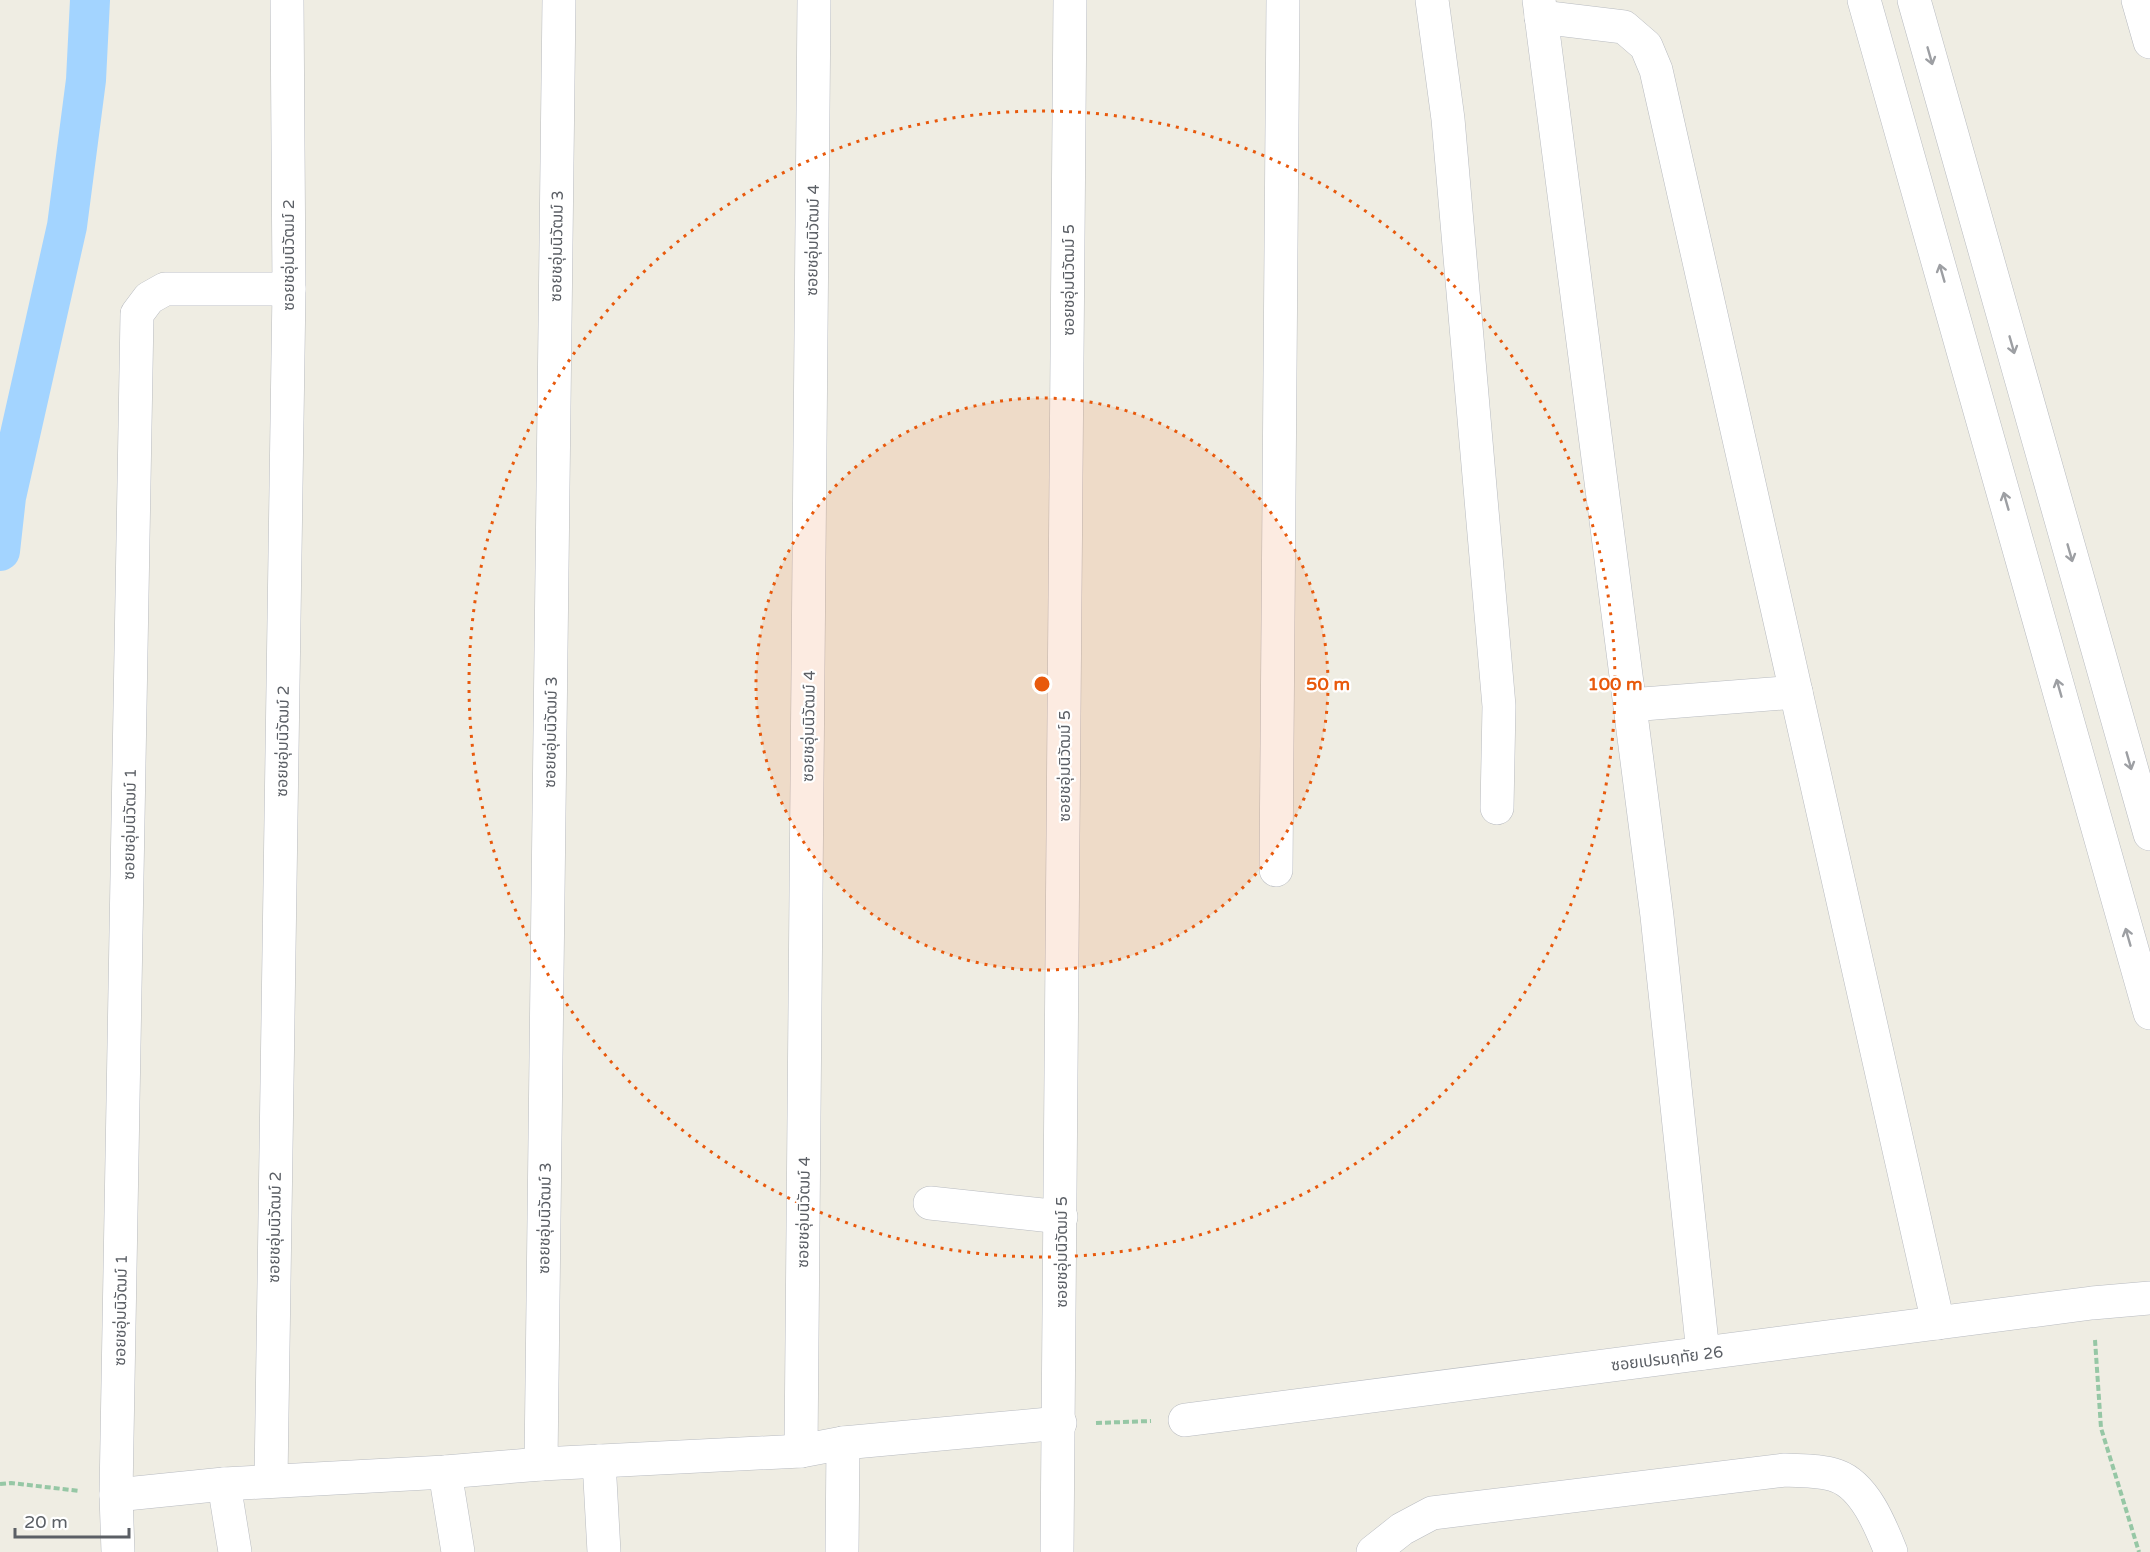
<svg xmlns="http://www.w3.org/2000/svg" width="2150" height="1552" font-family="'Varela Round','Noto Sans Thai',sans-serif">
  <rect width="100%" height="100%" fill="#efede3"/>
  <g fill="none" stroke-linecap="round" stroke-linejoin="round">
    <path stroke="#a3d4ff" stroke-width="40" d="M 0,551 L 6,497 L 67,226 L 86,80 L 90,0"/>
    <defs>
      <g id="minor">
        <path d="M 1432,0 L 1448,119 L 1499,706 L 1497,808"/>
        <path d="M 1539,0 L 1657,916 L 1703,1353"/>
        <path d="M 1864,0 L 2150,1013"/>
        <path d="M 1914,0 L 2150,834"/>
        <path d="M 2138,0 L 2150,42"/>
        <path d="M 1541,17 L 1624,27 L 1646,46 L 1656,70 L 1938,1323"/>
        <path d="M 1630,705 L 1796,692"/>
        <path d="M 1276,870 L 1283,0"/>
        <path d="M 930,1203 L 1061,1217"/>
        <path d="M 1185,1420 L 2092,1303 L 2150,1298"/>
        <path d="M 801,1451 L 814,0"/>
        <path d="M 599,1461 L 604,1552"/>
        <path d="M 541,1464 L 559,0"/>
        <path d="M 445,1472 L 458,1552"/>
        <path d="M 271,1481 L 289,289 L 287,0"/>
        <path d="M 224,1484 L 235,1552"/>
        <path d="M 116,1495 L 224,1484 L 445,1472 L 541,1464 L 801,1451 L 843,1443 L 1060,1423"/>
        <path d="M 118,1552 L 116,1495 L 137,314 L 149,298 L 165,289 L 289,289"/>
        <path d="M 842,1552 L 843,1443"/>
        <path d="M 1057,1552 L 1070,0"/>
        <path d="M 1373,1552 L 1402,1529 L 1432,1513 L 1785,1470 C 1802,1471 1821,1470 1837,1476 C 1865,1486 1881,1527 1891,1552"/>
      </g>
    </defs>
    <use href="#minor" stroke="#b8bbc0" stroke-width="34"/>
    <g stroke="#96c7a5" stroke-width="4" stroke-dasharray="6 3" stroke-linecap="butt">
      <path d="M 2095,1340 L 2101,1428 L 2139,1552"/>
      <path d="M 1096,1423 L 1151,1421"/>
      <path d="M 0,1484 L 11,1483 L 80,1491"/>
    </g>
    <use href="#minor" stroke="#fff" stroke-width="33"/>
  </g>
  <defs><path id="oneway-shaft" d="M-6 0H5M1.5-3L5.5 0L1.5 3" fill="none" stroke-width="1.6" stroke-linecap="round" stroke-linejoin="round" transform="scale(1.5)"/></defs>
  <g stroke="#9d9fa3">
    <use href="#oneway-shaft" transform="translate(1930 56) rotate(74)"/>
    <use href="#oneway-shaft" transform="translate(1942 273) rotate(-106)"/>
    <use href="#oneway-shaft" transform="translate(2012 345) rotate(74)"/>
    <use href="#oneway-shaft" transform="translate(2006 501) rotate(-106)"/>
    <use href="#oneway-shaft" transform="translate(2070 553) rotate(74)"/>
    <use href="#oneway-shaft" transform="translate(2059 688) rotate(-106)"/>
    <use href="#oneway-shaft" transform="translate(2129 761) rotate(74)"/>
    <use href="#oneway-shaft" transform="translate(2128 937) rotate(-106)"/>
  </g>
  <circle cx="1042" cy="684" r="286" fill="#e8590c" fill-opacity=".12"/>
  <g fill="none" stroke="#e8590c" stroke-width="3" stroke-dasharray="3 6">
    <circle cx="1042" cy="684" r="286"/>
    <circle cx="1042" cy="684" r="573"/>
  </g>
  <g text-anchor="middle" stroke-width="4.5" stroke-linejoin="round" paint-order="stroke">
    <g font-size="16" fill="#5b5f65" stroke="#fff">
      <text transform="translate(812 240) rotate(-89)" y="6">ซอยชอุ่มนิวัฒม์ 4</text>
      <text transform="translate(556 246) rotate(-89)" y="6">ซอยชอุ่มนิวัฒม์ 3</text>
      <text transform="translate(288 255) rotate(-90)" y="6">ซอยชอุ่มนิวัฒม์ 2</text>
      <text transform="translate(1068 280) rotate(-90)" y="6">ซอยชอุ่มนิวัฒม์ 5</text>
      <text transform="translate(808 726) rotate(-89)" y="6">ซอยชอุ่มนิวัฒม์ 4</text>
      <text transform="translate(550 732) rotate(-89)" y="6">ซอยชอุ่มนิวัฒม์ 3</text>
      <text transform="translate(282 741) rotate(-89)" y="6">ซอยชอุ่มนิวัฒม์ 2</text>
      <text transform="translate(1064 766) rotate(-90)" y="6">ซอยชอุ่มนิวัฒม์ 5</text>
      <text transform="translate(129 824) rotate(-89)" y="6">ซอยชอุ่มนิวัฒม์ 1</text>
      <text transform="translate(803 1212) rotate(-89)" y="6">ซอยชอุ่มนิวัฒม์ 4</text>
      <text transform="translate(544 1218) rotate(-89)" y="6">ซอยชอุ่มนิวัฒม์ 3</text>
      <text transform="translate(274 1227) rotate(-89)" y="6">ซอยชอุ่มนิวัฒม์ 2</text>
      <text transform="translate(1061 1252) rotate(-90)" y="6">ซอยชอุ่มนิวัฒม์ 5</text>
      <text transform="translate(120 1310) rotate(-89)" y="6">ซอยชอุ่มนิวัฒม์ 1</text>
      <text transform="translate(1667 1358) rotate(-7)" y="6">ซอยเปรมฤทัย 26</text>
    </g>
  </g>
  <circle cx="1042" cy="684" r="9" fill="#e8590c" stroke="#fff" stroke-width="3"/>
  <g font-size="18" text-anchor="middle" font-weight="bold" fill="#e8590c" stroke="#fff" stroke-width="4.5" stroke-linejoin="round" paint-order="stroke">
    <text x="1328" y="690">50 m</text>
    <text x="1615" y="690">100 m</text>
  </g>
  <path d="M15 1528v9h114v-9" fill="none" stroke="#5b5f65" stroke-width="3"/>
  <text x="24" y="1528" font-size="18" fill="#5b5f65" stroke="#ffffff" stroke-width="4.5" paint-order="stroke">20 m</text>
</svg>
